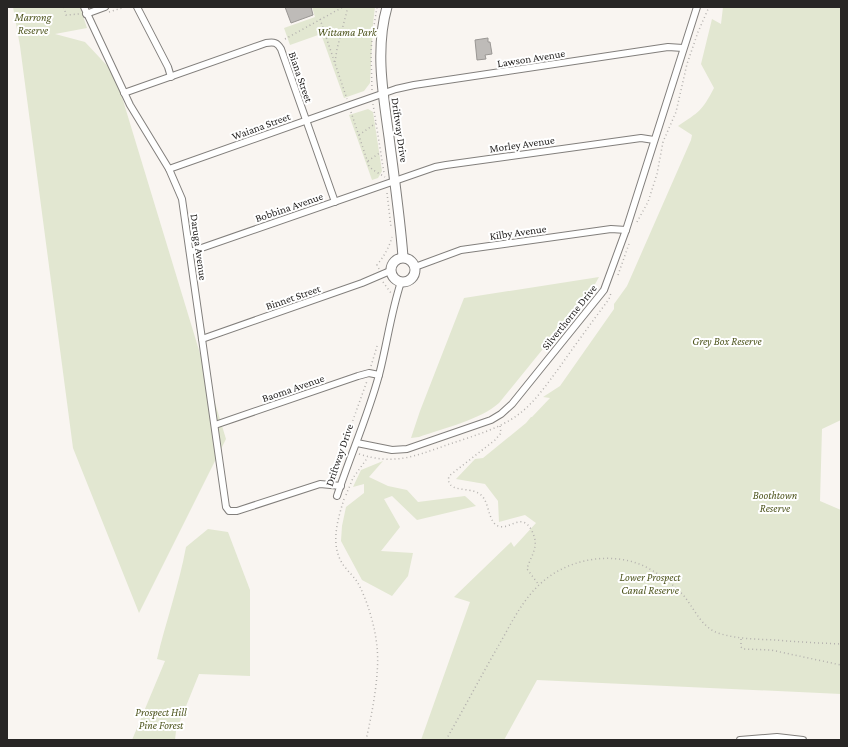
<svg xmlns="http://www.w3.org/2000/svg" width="848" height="747" font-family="'Crimson Pro',serif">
  <rect width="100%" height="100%" fill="#f9f5f1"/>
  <g fill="#e2e7d1">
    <path d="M 13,7 L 80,7 L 87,28 L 55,34 L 85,42 L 115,74 L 226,439 L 139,613 L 73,448 L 20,46 Z"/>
    <path d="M 312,7 L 375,7 L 373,24 L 370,83 L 364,91 L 344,98 L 321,34 L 290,45 L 284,28 L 315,17 Z"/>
    <path d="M 723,7 L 841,7 L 841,420 L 822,429 L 820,501 L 841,510 L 841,694 L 537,680 L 504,740 L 421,740 L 470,602 L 454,597 L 511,542 L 514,547 L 536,523 L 525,515 L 499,522 L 498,501 L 485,484 L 456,479 L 475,459 L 483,458 L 526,423 L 531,417 L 532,417 L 550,398 L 543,397 L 560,386 L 614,309 L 614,304 L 627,286 L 691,140 L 692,135 L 678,126 C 699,112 702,111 714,88 L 701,64 L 712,19 L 721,24 Z"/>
    <path d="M 368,109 L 373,112 L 382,171 L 378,178 L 372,180 L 349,115 Z"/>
    <path d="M 599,277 L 594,286 L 499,403 C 480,420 444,428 419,437 L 411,438 L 420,411 L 464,298 Z"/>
    <path d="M 383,461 L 369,477 L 388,486 L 407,490 L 418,502 L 465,496 L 476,506 L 417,520 L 392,496 L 384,499 L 400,527 L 381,551 L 413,553 L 408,576 L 392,596 L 362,580 L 341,541 L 342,526 L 346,507 L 364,493 L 364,484 L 353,487 L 361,470 Z"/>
    <path d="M 208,529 L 228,532 L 250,590 L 250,676 L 199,674 L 176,731 L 175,740 L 132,740 L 165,661 L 157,659 C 166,621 179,585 186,547 Z"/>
  </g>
  <g fill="#bebbb8" stroke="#9a9794">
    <path d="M 285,7 L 311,7 L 313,15 L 291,23 Z"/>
    <path d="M 488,38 L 488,42 L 490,42 L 492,54 L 485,55 L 486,59 L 477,60 L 475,40 Z"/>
  </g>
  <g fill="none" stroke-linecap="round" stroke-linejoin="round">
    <defs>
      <g id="street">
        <path d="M 84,7 L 130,105 L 169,169 L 182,199 L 226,507 L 229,511 L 237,511 L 320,484 L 341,486"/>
        <path d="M 137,7 L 168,67 L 171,77"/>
        <path d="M 86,14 L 105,7"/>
        <path d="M 124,93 L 266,43 C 274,42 277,42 281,49 L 335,202"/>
        <path d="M 169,169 L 350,105 L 396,89 L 414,85 L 668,47 L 683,48"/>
        <path d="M 190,252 L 435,167 L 446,165 L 641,138 L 654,140"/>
        <path d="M 415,267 L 461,250 L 611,229 L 626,230"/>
        <path d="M 202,339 L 362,283 L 390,271"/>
        <path d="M 215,425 L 358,376 L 369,373 L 379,375"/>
        <path d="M 357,443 L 392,450 L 407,449 L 491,420 L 501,414 L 512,404 L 604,290 L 626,230 L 697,7"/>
        <path d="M 337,496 C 350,456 368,416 379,375 C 387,344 391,312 401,282"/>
        <path d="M 740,740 L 777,737 L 803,740"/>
      </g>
      <g id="secondary">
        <path d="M 387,7 C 375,49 383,94 389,137 C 394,177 400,217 403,257"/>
        <circle cx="403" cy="270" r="12"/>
      </g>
    </defs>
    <use href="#street" stroke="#827f7c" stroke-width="8"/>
    <use href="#secondary" stroke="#827f7c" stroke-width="11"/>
    <g stroke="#b4b1ae" stroke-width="1.5" stroke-dasharray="1 3" stroke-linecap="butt">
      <path d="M 64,7 L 66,15 L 79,14"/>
      <path d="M 109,12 L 125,7"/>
      <path d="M 320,19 L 347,99"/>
      <path d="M 373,32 L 377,7"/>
      <path d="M 285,39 L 343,7"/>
      <path d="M 335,62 L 337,49 L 348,7"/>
      <path d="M 372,90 L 371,51 L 372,40"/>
      <path d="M 373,104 L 384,173"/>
      <path d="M 351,112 L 369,166 L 373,170 L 385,177"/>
      <path d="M 359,135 L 376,123"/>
      <path d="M 368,161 L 381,152"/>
      <path d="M 387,193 L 391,227"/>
      <path d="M 637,222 L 648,202 L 657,174 L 663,142 L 676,112 L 687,64 L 698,32 L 709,7"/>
      <path d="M 379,269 L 377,265 C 384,256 389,248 392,237"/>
      <path d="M 618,275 L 630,241"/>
      <path d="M 383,282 L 391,293"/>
      <path d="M 371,366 L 378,343"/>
      <path d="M 500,426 L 501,433 L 495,440 L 449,476 C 445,493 469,487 478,493 C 489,498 487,516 495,524 C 507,535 521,509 532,531 C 534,536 536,540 535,546 C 534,554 529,561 527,569 L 539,585"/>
      <path d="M 346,449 L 343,448 L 367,381"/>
      <path d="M 359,454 C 393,465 413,457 444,446 C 469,437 498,430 519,414 C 535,402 547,384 559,368 C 575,345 592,322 609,299 L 611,293"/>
      <path d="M 346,495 L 353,478 L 368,457"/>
      <path d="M 344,499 C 338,519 330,543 342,563 C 347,571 355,577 359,585 C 368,603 375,626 377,647 C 380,673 372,714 366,740"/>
      <path d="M 741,639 L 741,647 L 743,649 L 771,650 L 841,665"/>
      <path d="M 446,740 C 463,710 479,680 496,650 C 509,628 520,603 539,585 C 567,558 614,550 648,568 C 662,576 673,584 684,596 C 694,608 701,627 718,633 C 736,639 756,639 775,640 C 797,642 819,643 841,644"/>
    </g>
    <use href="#street" stroke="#fff" stroke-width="6"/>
    <use href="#secondary" stroke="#fff" stroke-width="9"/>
  </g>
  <g text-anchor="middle" stroke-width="4" stroke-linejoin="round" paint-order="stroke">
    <g font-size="11" font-style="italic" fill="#4f561f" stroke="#fff">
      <text x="33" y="21">Marrong<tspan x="33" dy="13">Reserve</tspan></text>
      <text x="347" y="36">Wittama Park</text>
      <text x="727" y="345">Grey Box Reserve</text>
      <text x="775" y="499">Boothtown<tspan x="775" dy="13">Reserve</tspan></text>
      <text x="650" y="581">Lower Prospect<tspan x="650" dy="13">Canal Reserve</tspan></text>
      <text x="161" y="716">Prospect Hill<tspan x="161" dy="13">Pine Forest</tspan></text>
    </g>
    <g font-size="11" fill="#282625" stroke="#fff">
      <text transform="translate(531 58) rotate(-9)" y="4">Lawson Avenue</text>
      <text transform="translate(301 77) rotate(71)" y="4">Biana Street</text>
      <text transform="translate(261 126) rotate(-20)" y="4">Waiana Street</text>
      <text transform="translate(400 130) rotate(82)" y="4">Driftway Drive</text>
      <text transform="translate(522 144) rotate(-8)" y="4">Morley Avenue</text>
      <text transform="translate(289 207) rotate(-19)" y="4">Bobbina Avenue</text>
      <text transform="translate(518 232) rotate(-8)" y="4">Kilby Avenue</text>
      <text transform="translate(199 247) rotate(82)" y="4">Daruga Avenue</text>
      <text transform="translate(293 297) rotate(-19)" y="4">Binnet Street</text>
      <text transform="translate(569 317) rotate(-51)" y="4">Silverthorne Drive</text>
      <text transform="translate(293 388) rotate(-19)" y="4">Baoma Avenue</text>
      <text transform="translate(339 455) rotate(-71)" y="4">Driftway Drive</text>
    </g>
  </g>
  <rect width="848" height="747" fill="none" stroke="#282625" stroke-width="16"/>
</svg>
